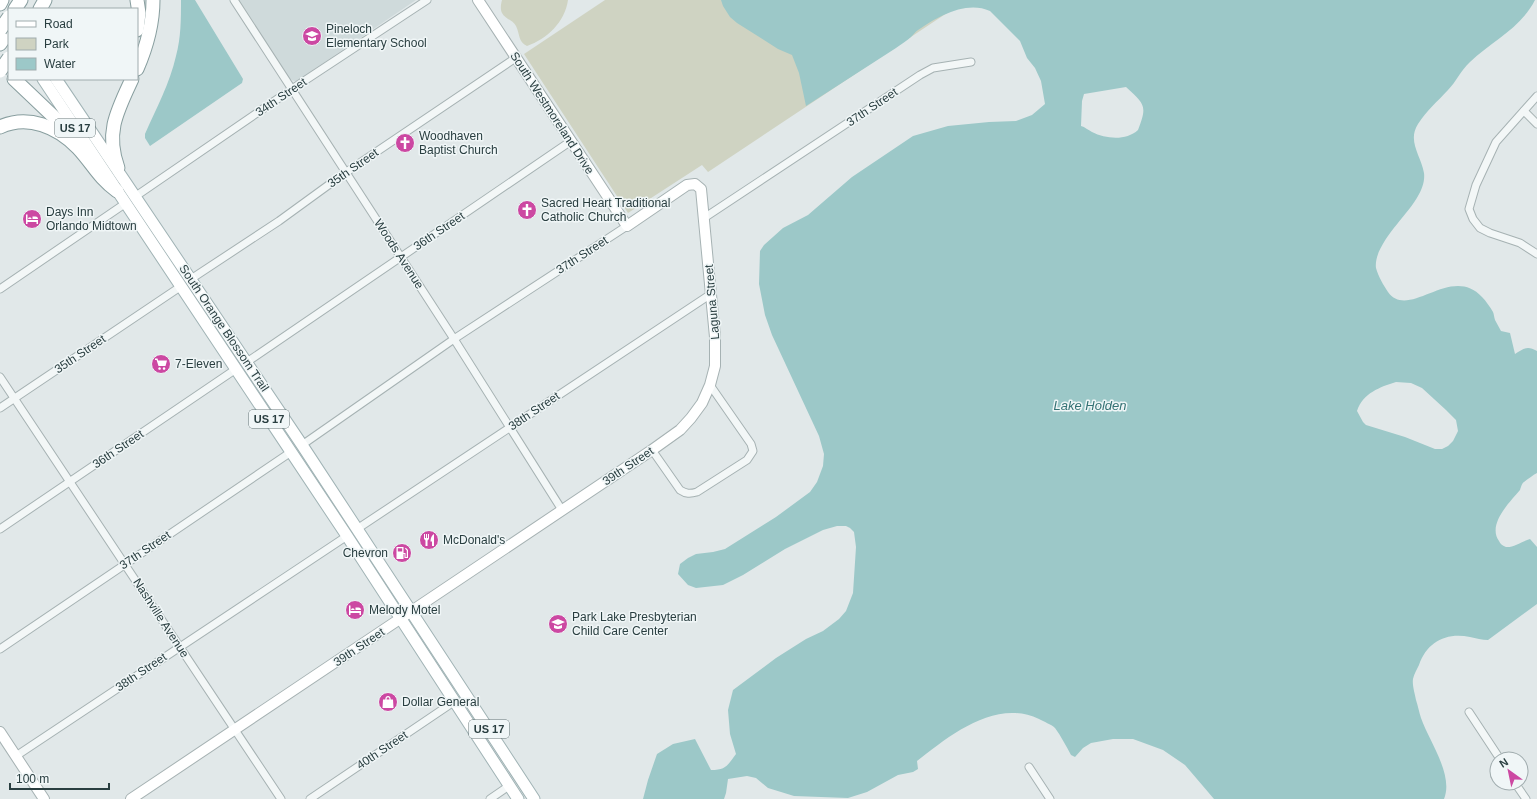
<svg xmlns="http://www.w3.org/2000/svg" width="1537" height="799" font-family="Arial,sans-serif">
  <rect width="100%" height="100%" fill="#e1e8e9"/>
  <path fill="#cfdadb" d="M 238,0 L 416,0 L 297,81 L 294,81 L 288,78 Z"/>
  <g fill="#cfd3c2">
    <path d="M 502,0 L 568,0 C 565,22 547,39 527,46 C 518,42 520,34 516,26 C 513,20 505,19 502,13 C 500,9 501,4 502,0 Z"/>
    <path d="M 605,0 L 955,0 L 959,5 L 708,172 L 702,165 L 628,213 L 524,54 Z"/>
  </g>
  <g fill="#9cc8c8" fill-rule="evenodd">
    <path d="M 181,0 L 195,0 L 243,79 L 242,83 L 150,146 L 145,138 L 145,134 C 156,109 170,83 176,56 C 181,38 181,19 181,0 Z"/>
    <path d="M 721,0 L 1535,0 C 1521,28 1492,41 1470,62 C 1461,70 1456,82 1448,90 C 1437,102 1427,110 1418,124 C 1407,141 1421,156 1424,173 C 1425,181 1422,189 1418,196 C 1408,215 1373,245 1376,268 C 1378,276 1384,286 1388,292 C 1409,321 1451,263 1482,297 C 1486,301 1490,307 1493,312 C 1494,314 1494,317 1495,320 C 1497,324 1499,327 1501,331 L 1510,333 L 1515,354 C 1523,349 1527,345 1537,351 L 1537,473 C 1533,475 1528,479 1524,482 C 1522,483 1521,487 1520,490 C 1510,502 1487,524 1499,541 C 1500,544 1503,546 1506,547 C 1513,548 1523,541 1530,539 L 1537,547 L 1537,604 L 1488,640 C 1482,640 1476,638 1470,637 C 1446,632 1427,642 1419,665 C 1417,669 1414,674 1413,679 C 1412,685 1415,694 1416,700 C 1418,706 1419,712 1421,718 C 1429,741 1454,775 1444,799 L 1214,799 L 1185,765 L 1163,750 L 1133,739 L 1113,739 L 1091,743 L 1083,748 L 1075,757 L 1071,755 C 1066,746 1061,736 1055,728 C 1051,724 1044,722 1039,719 C 995,698 949,736 917,761 L 918,769 L 913,772 L 898,775 L 867,792 L 848,798 L 794,796 L 768,788 L 756,778 L 747,776 L 728,779 L 726,793 L 724,799 L 643,799 L 648,780 L 657,754 L 673,744 L 695,739 L 711,770 C 726,770 727,766 736,754 L 730,734 L 728,710 L 733,690 L 776,658 L 806,639 L 823,631 L 839,619 L 846,611 L 853,593 L 856,547 L 854,532 L 850,528 L 846,526 L 837,526 L 823,530 L 785,549 L 743,575 L 723,585 L 696,588 L 688,585 L 678,574 L 680,564 L 688,558 L 696,554 L 713,552 L 725,549 L 776,517 L 810,492 L 817,482 L 823,466 L 824,454 L 819,436 L 772,335 L 765,315 L 759,284 L 760,251 L 764,245 L 783,228 L 808,215 L 852,177 L 913,136 L 948,126 L 989,122 L 1016,121 L 1032,115 L 1045,104 L 1041,81 L 1035,68 L 1027,58 L 1020,41 L 990,11 C 966,0 937,17 918,30 C 915,32 914,34 911,37 C 907,41 901,44 896,48 L 806,106 L 799,73 L 792,55 L 778,49 L 737,23 L 730,17 L 723,6 ZM 1126,87 C 1144,104 1148,105 1138,130 C 1126,141 1106,139 1092,132 C 1088,130 1085,127 1081,126 L 1082,101 L 1084,94 ZM 1396,382 L 1411,383 L 1422,388 L 1446,410 L 1456,420 L 1458,431 L 1453,441 L 1448,446 L 1442,449 L 1435,449 L 1405,437 L 1366,425 L 1363,422 L 1357,411 C 1363,393 1380,387 1396,382 Z"/>
  </g>
  <g fill="none" stroke-linecap="round" stroke-linejoin="round">
    <defs>
      <g id="street">
        <path d="M 234,0 L 454,339 L 562,510"/>
        <path d="M 1537,96 L 1496,142 L 1476,185 L 1469,209 L 1473,219 L 1480,228 L 1490,233 L 1520,243 L 1537,254"/>
        <path d="M 1524,111 L 1537,124"/>
        <path d="M 136,196 L 292,89 L 427,0"/>
        <path d="M 704,218 L 920,75 L 933,68 L 971,62"/>
        <path d="M 191,279 L 279,221 L 345,173 L 517,57"/>
        <path d="M 0,289 L 126,203"/>
        <path d="M 247,362 L 571,141"/>
        <path d="M 0,377 L 281,799"/>
        <path d="M 0,408 L 180,287"/>
        <path d="M 302,445 L 454,339 L 627,226"/>
        <path d="M 652,450 L 680,490 C 686,494 690,494 697,492 L 747,460 L 753,451 L 751,444 L 710,385"/>
        <path d="M 0,529 L 236,369"/>
        <path d="M 357,529 L 711,294"/>
        <path d="M 0,649 L 291,452"/>
        <path d="M 1469,712 L 1500,759"/>
        <path d="M 16,756 L 347,536"/>
        <path d="M 1029,767 L 1050,799"/>
        <path d="M 1515,783 L 1526,799"/>
        <path d="M 310,799 L 455,701"/>
        <path d="M 490,799 L 509,786"/>
      </g>
      <g id="secondary">
        <path d="M 0,732 L 44,799"/>
        <path d="M 131,799 L 652,450 L 680,430 L 691,418 L 702,403 L 710,385 L 715,366 L 715,337 L 701,189 L 695,184 L 687,185 L 627,226 L 478,0"/>
      </g>
      <g id="primary">
        <path d="M 43,79 L 347,536 L 518,799"/>
        <path d="M 56,79 L 302,445 L 534,799"/>
      </g>
      <g id="highway">
        <path d="M 137,0 L 139,13 L 137,30"/>
        <path d="M 0,4 L 2,0"/>
        <path d="M 15,9 L 21,0"/>
        <path d="M 40,9 L 45,0"/>
        <path d="M 0,44 L 9,31"/>
        <path d="M 137,69 C 147,46 153,25 153,0"/>
        <path d="M 14,79 L 74,136"/>
        <path d="M 0,127 C 28,114 58,127 78,148 C 93,164 98,177 117,191"/>
        <path d="M 118,168 C 105,133 117,111 132,79"/>
      </g>
    </defs>
    <use href="#street" stroke="#a6b2b3" stroke-width="9"/>
    <use href="#secondary" stroke="#a6b2b3" stroke-width="12"/>
    <use href="#primary" stroke="#a0b3b5" stroke-width="13"/>
    <use href="#highway" stroke="#889e9f" stroke-width="15"/>
    <use href="#street" stroke="#f3f7f7" stroke-width="7"/>
    <use href="#secondary" stroke="#fff" stroke-width="10"/>
    <use href="#primary" stroke="#fff" stroke-width="11"/>
    <use href="#highway" stroke="#fff" stroke-width="13"/>
    <defs>
      <g id="highway-bridge">
        <path d="M 0,30 L 9,17"/>
        <path d="M 0,71 L 9,58"/>
      </g>
    </defs>
    <use href="#highway-bridge" stroke="#889e9f" stroke-width="15" stroke-linecap="butt"/>
    <use href="#highway-bridge" stroke="#fff" stroke-width="13"/>
  </g>
  <defs>
    <symbol id="school-disc" viewBox="-11 -11 22 22"><circle r="9.5" fill="#cc48a2" stroke="#f0f6f7"/><path d="M0-5L7-2L0 1L-7-2ZM-4 1L0 2.5L4 1V4Q0 6-4 4Z" fill="#fff"/></symbol>
    <symbol id="church-disc" viewBox="-11 -11 22 22"><circle r="9.5" fill="#cc48a2" stroke="#f0f6f7"/><path d="M-1.2-6h2.4v3.5h3.3v2.4h-3.3V6h-2.4V-.1h-3.3v-2.4h3.3Z" fill="#fff"/></symbol>
    <symbol id="hotel-disc" viewBox="-11 -11 22 22"><circle r="9.5" fill="#cc48a2" stroke="#f0f6f7"/><path d="M-6-4.5h1.5V1H6V5H4.5V3h-9V5H-6ZM-4 0a1.8 1.8 0 1 1 3.6 0ZM.5 0V-2.5h3Q6-2.5 6 0Z" fill="#fff"/></symbol>
    <symbol id="supermarket-disc" viewBox="-11 -11 22 22"><circle r="9.5" fill="#cc48a2" stroke="#f0f6f7"/><path d="M-6-5.5h2.5l.6 2H6L4.5 2H-2.5L-4.4-4H-6ZM-1.5 3.2a1.3 1.3 0 1 0 .1 0ZM3 3.2a1.3 1.3 0 1 0 .1 0Z" fill="#fff"/></symbol>
    <symbol id="restaurant-disc" viewBox="-11 -11 22 22"><circle r="9.5" fill="#cc48a2" stroke="#f0f6f7"/><path d="M-5-6h1v4h1v-4h1v4h1v-4h1v5L-1.5 .5V6h-2V.5L-5-1ZM5-6V6H3V1.5H1.5Q1.5-4 5-6Z" fill="#fff"/></symbol>
    <symbol id="fuel-disc" viewBox="-11 -11 22 22"><circle r="9.5" fill="#cc48a2" stroke="#f0f6f7"/><path d="M-5.5-6h7V0h2V4h1.3V-2.5L3-4.5l.8-.8L6-3V5H2.5V1h-1V6h-7ZM-4.2-4.7v3.2H.2V-4.7Z" fill="#fff"/></symbol>
    <symbol id="shop-disc" viewBox="-11 -11 22 22"><circle r="9.5" fill="#cc48a2" stroke="#f0f6f7"/><path d="M-5-2.5h2.3a2.7 3.5 0 0 1 5.4 0H5L5.5 6h-11ZM-1.5-2.5h3a1.5 2.3 0 0 0-3 0Z" fill="#fff"/></symbol>
  </defs>
  <g fill-rule="evenodd">
    <use href="#school-disc" x="301" y="25" width="22" height="22"/>
    <use href="#church-disc" x="394" y="132" width="22" height="22"/>
    <use href="#church-disc" x="516" y="199" width="22" height="22"/>
    <use href="#hotel-disc" x="21" y="208" width="22" height="22"/>
    <use href="#supermarket-disc" x="150" y="353" width="22" height="22"/>
    <use href="#restaurant-disc" x="418" y="529" width="22" height="22"/>
    <use href="#fuel-disc" x="391" y="542" width="22" height="22"/>
    <use href="#hotel-disc" x="344" y="599" width="22" height="22"/>
    <use href="#school-disc" x="547" y="613" width="22" height="22"/>
    <use href="#shop-disc" x="377" y="691" width="22" height="22"/>
  </g>
  <g text-anchor="middle" stroke-width="3" stroke-linejoin="round" paint-order="stroke">
    <g fill="#f0f6f7" stroke="#657577" stroke-width="1">
      <rect x="55" y="119" width="40" height="18" rx="3"/>
      <rect x="249" y="410" width="40" height="18" rx="3"/>
      <rect x="469" y="720" width="40" height="18" rx="3"/>
    </g>
    <g font-size="11" font-weight="bold" fill="#293e40">
      <text x="75" y="132">US 17</text>
      <text x="269" y="423">US 17</text>
      <text x="489" y="733">US 17</text>
    </g>
    <g font-size="12" fill="#293e40" stroke="#f0f6f7" text-anchor="start">
      <text x="326" y="33">Pineloch<tspan x="326" dy="14">Elementary School</tspan></text>
      <text x="419" y="140">Woodhaven<tspan x="419" dy="14">Baptist Church</tspan></text>
      <text x="541" y="207">Sacred Heart Traditional<tspan x="541" dy="14">Catholic Church</tspan></text>
      <text x="46" y="216">Days Inn<tspan x="46" dy="14">Orlando Midtown</tspan></text>
      <text x="175" y="368">7-Eleven</text>
      <text x="443" y="544">McDonald's</text>
      <text x="388" y="557" text-anchor="end">Chevron</text>
      <text x="369" y="614">Melody Motel</text>
      <text x="572" y="621">Park Lake Presbyterian<tspan x="572" dy="14">Child Care Center</tspan></text>
      <text x="402" y="706">Dollar General</text>
    </g>
    <g font-size="12" fill="#293e40" stroke="#f0f6f7">
      <text transform="translate(281 97) rotate(-34)" y="4">34th Street</text>
      <text transform="translate(872 107) rotate(-34)" y="4">37th Street</text>
      <text transform="translate(552 113) rotate(57)" y="4">South Westmoreland Drive</text>
      <text transform="translate(353 168) rotate(-35)" y="4">35th Street</text>
      <text transform="translate(439 231) rotate(-34)" y="4">36th Street</text>
      <text transform="translate(399 254) rotate(57)" y="4">Woods Avenue</text>
      <text transform="translate(582 255) rotate(-33)" y="4">37th Street</text>
      <text transform="translate(712 302) rotate(-95)" y="4">Laguna Street</text>
      <text transform="translate(224 328) rotate(56)" y="4">South Orange Blossom Trail</text>
      <text transform="translate(80 354) rotate(-34)" y="4">35th Street</text>
      <text transform="translate(534 411) rotate(-34)" y="4">38th Street</text>
      <text transform="translate(118 449) rotate(-34)" y="4">36th Street</text>
      <text transform="translate(628 466) rotate(-34)" y="4">39th Street</text>
      <text transform="translate(145 550) rotate(-34)" y="4">37th Street</text>
      <text transform="translate(161 618) rotate(57)" y="4">Nashville Avenue</text>
      <text transform="translate(359 647) rotate(-34)" y="4">39th Street</text>
      <text transform="translate(141 672) rotate(-34)" y="4">38th Street</text>
      <text transform="translate(382 750) rotate(-34)" y="4">40th Street</text>
    </g>
    <g font-size="13" font-style="italic" fill="#347274" stroke="#f0f6f7">
      <text x="1090" y="410">Lake Holden</text>
    </g>
  </g>
  <rect x="8" y="8" width="130" height="72" fill="#f0f6f7" stroke="#a0acae"/>
  <rect x="16" y="21" width="20" height="6" fill="#ffffff" stroke="#a0acae"/>
  <text x="44" y="28" font-size="12" fill="#293e40">Road</text>
  <rect x="16" y="38" width="20" height="12" fill="#cfd3c2" stroke="#a0acae"/>
  <text x="44" y="48" font-size="12" fill="#293e40">Park</text>
  <rect x="16" y="58" width="20" height="12" fill="#9cc8c8" stroke="#a0acae"/>
  <text x="44" y="68" font-size="12" fill="#293e40">Water</text>
  <g transform="translate(1509 771) rotate(327)"><circle r="19" fill="#f0f6f7" stroke="#a0acae"/>
  <path d="M0-3L7 15L0 10L-7 15Z" fill="#cc48a2"/>
  <text y="-6" font-size="11" font-weight="bold" text-anchor="middle" fill="#293e40">N</text>
  </g>
  <path d="M10 783v6h99v-6" fill="none" stroke="#293e40" stroke-width="2"/>
  <text x="16" y="783" font-size="12" fill="#293e40" stroke="#f0f6f7" stroke-width="3" paint-order="stroke">100 m</text>
</svg>
